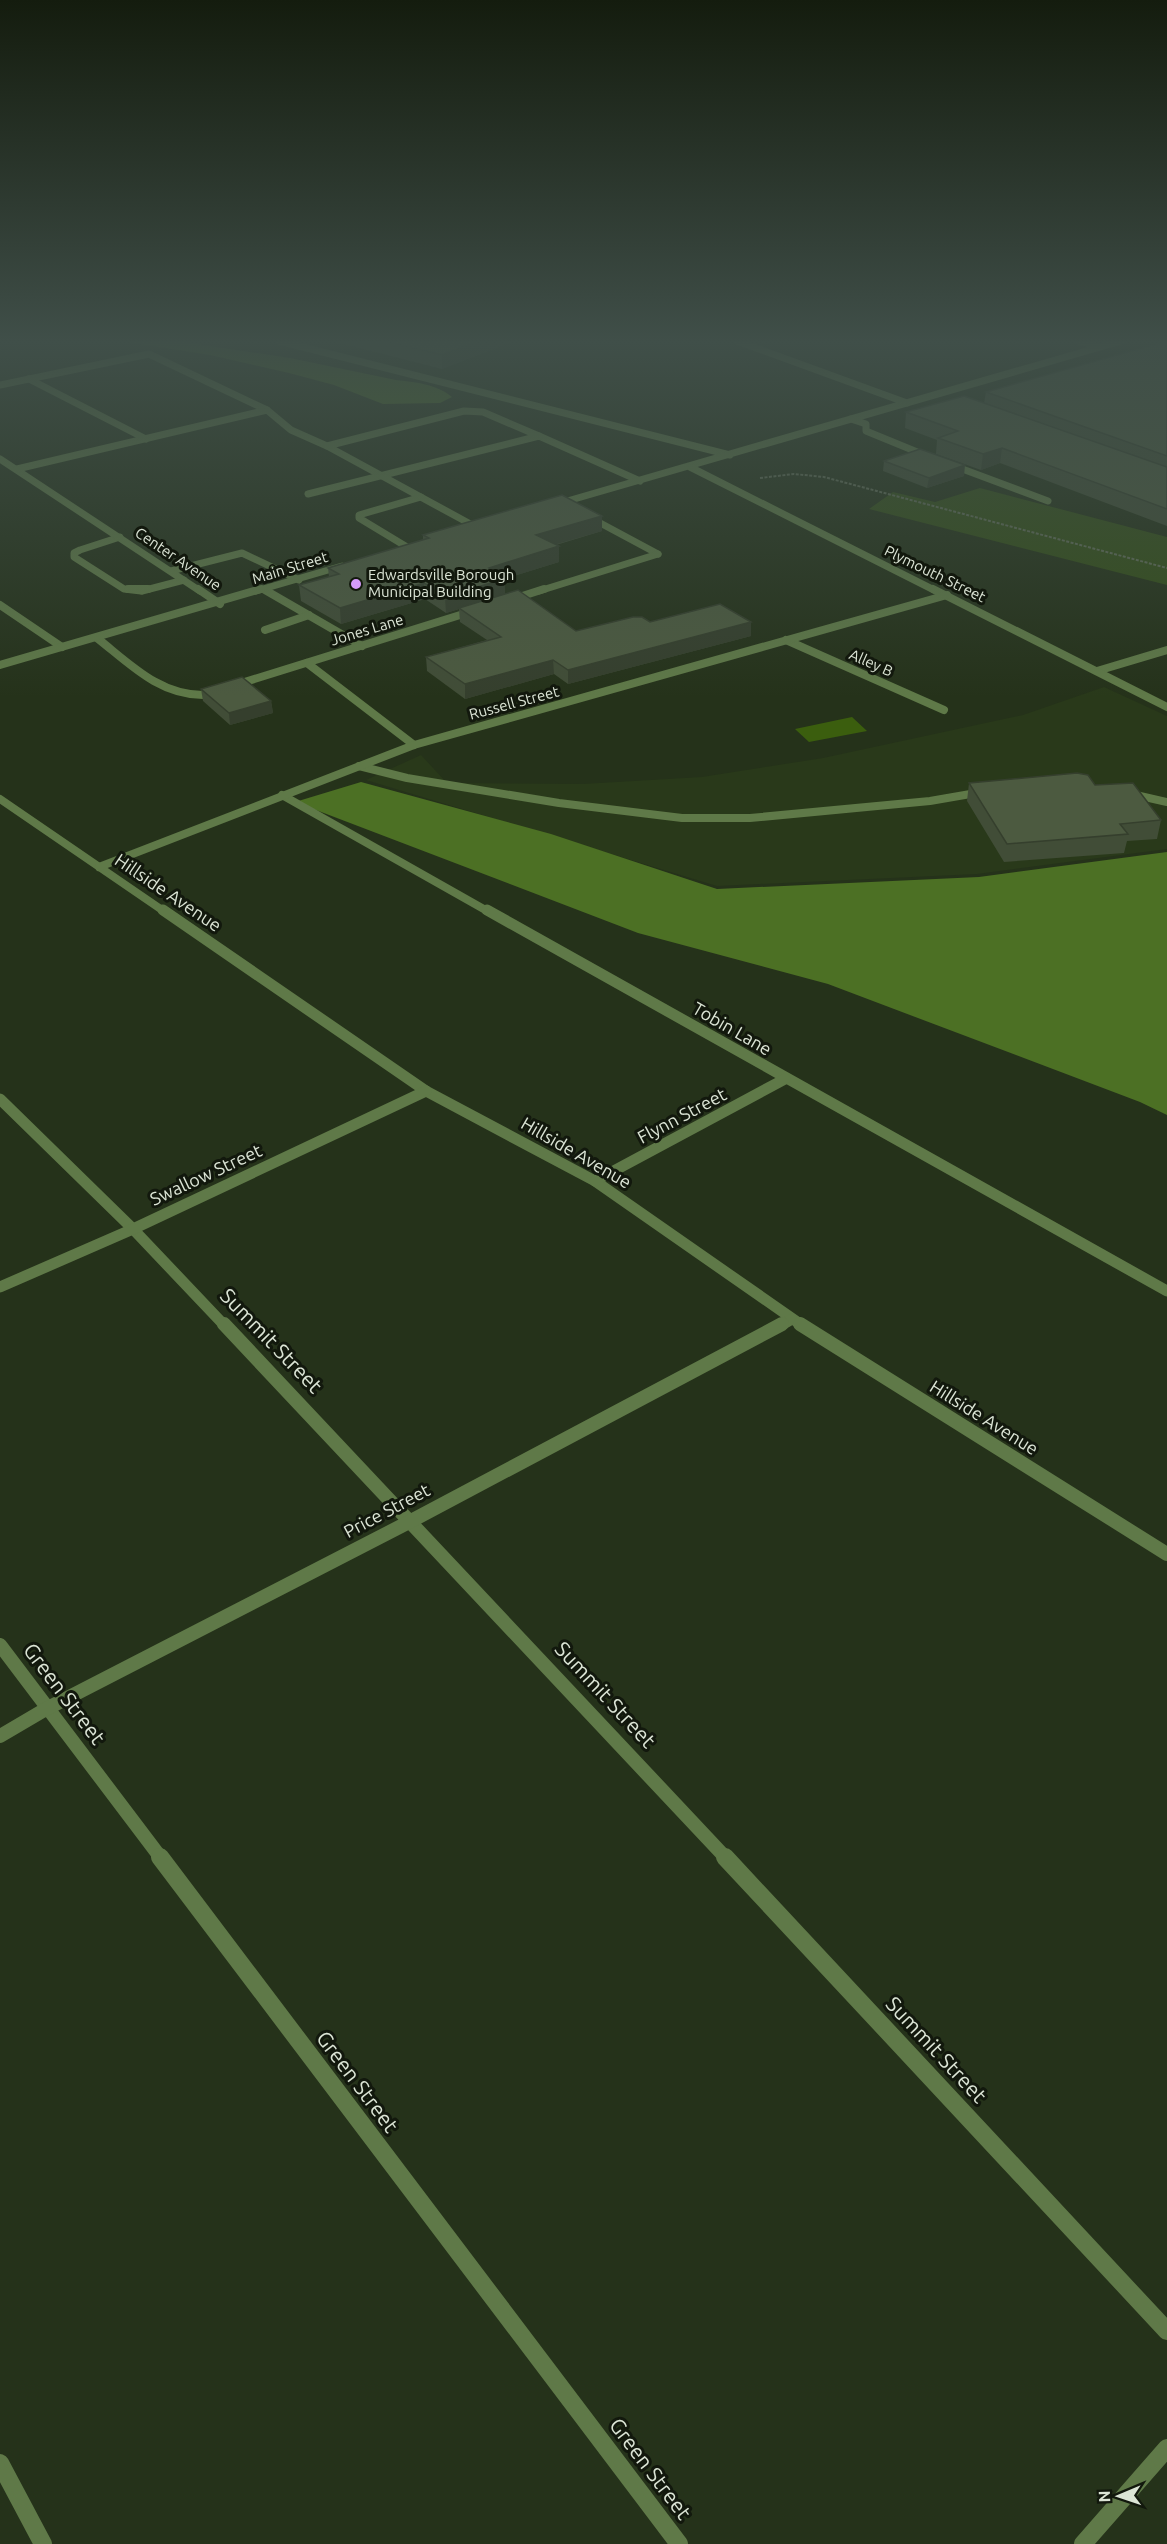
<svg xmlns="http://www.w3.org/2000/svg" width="1167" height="2544" font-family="Ubuntu,sans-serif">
  <rect width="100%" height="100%" fill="#25321a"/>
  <path fill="#29391a" d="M 1104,687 L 1167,716 L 1167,849 L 977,874 L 717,886 L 366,780 L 421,755 L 447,783 L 583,784 L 702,777 L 823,758 L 1023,715 Z"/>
  <path fill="#344e19" d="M 980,488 L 1167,537 L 1167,585 L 869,509 L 893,492 L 935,502 Z"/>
  <g fill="#4c7024">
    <path d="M 121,341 L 177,341 L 290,358 L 396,380 C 414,382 437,384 452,397 L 440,403 L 383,404 L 334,385 L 289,373 L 210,355 Z"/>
    <path d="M 361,782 L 551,834 L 717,889 L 979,877 L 1167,852 L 1167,1115 L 1140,1102 L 828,984 L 638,933 L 295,802 Z"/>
  </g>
  <path fill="#3b5e0e" d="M 852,717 L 867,731 L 809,742 L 795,729 Z"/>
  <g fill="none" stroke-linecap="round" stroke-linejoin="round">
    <path stroke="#616d58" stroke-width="2" stroke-dasharray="3 1.5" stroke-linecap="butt" d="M 760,478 L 794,474 L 824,477 L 1167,568"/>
    <g stroke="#5f7948" stroke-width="7">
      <path d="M 279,341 L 730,455"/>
      <path d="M 29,379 L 146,439"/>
      <path d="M 851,419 L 866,424 L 866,431 L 927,456"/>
      <path d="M 949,464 L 1048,501"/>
      <path d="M 308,494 L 539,436 L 640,481"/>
      <path d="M 120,537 L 80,550 L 74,553 L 74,557 L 124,589 L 141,591"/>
      <path d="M 407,547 L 359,518 L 359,515 L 421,497"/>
      <path d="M 171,571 L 242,553 L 299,580"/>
      <path d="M 142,591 L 184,580"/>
    </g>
    <g stroke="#5f7948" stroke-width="8">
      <path d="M 128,589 L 148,589"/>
      <path d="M 265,590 L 362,646"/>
      <path d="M 0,605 L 62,647"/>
      <path d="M 265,630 L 309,615"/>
      <path d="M 1097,671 L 1167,650"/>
      <path d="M 359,766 L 407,778 L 559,803 L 682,818 L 750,818 L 930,801 L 982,792"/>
      <path d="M 1127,793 L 1167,802"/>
    </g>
    <g stroke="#5f7948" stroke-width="7">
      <path d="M 737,341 L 907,403"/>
      <path d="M 1079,341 L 1099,347"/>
      <path d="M 0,385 L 149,354 L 267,410 L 291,430 L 327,446 L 474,526"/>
      <path d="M 327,446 L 464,411 L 483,412 L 539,436"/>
      <path d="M 0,459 L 200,591"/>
      <path d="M 690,467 L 936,591"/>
      <path d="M 17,469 L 267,410"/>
      <path d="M 589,517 L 658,554"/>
      <path d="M 539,591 L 658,554"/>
    </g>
    <g stroke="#5f7948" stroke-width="8">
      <path d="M 198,589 L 220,604"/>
      <path d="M 933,589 L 1167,707"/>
      <path d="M 510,600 L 544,589"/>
      <path d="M 97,638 C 130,664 159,695 203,695 L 473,611"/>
      <path d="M 786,640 L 944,710"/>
      <path d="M 307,663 L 414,745"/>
      <path d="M 282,795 L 489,912"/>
      <path d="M 0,799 L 165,912"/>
      <path d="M 99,867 L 414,745 L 947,595"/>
    </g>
    <g stroke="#5f7948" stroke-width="11">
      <path d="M 163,910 L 426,1091 L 595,1181 L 803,1326"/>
      <path d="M 487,910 L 1167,1291"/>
      <path d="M 0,1099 L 133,1229 L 225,1326"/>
      <path d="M 595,1181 L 785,1079"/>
      <path d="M 0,1287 L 133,1229 L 426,1091"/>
      <path d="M 780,1326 L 792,1319"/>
    </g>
    <g stroke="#5f7948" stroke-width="14">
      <path d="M 224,1324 L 726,1858"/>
      <path d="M 800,1324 L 1167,1554"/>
      <path d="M 0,1645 L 161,1858"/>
      <path d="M 0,1736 L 46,1709 L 411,1521 L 782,1324"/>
    </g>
    <g stroke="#5f7948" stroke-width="18">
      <path d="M 160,1857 L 679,2544"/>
      <path d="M 725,1857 L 1167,2331"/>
      <path d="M 0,2463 L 43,2544"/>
      <path d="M 1083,2544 L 1167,2448"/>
    </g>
    <g stroke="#5f7948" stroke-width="7">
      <path d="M 557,504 L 1121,341"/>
      <path d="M 256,591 L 342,566"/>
    </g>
    <path stroke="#5f7948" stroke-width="8" d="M 0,665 L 261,589"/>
  </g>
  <g fill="#414d37">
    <path d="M 332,341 L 514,341 L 442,369 Z"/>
    <path d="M 1167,341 L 1167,526 L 1000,463 L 981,470 L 936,454 L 937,440 L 905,428 L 906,412 L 984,403 L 986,392 Z"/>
    <path d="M 884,461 L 964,476 L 927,488 L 883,471 Z"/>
    <path d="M 602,531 L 556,545 L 559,546 L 559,562 L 504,579 L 505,594 L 576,631 L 650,622 L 751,622 L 751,636 L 568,684 L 554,674 L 465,699 L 427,671 L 426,657 L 487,640 L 460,622 L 459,609 L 446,613 L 425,599 L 341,624 L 301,601 L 299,585 L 329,577 L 328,568 L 423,540 L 423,535 Z"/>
    <path d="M 201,689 L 271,701 L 273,713 L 230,725 L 203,701 Z"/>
    <path d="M 969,783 L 1095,785 L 1161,820 L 1157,839 L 1127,841 L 1124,853 L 1004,862 L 967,801 Z"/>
  </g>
  <g fill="#353f2d">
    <path d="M 478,341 L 514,341 L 442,369 L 442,355 Z"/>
    <path d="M 1002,448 L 1000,463 L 981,470 L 983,454 Z"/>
    <path d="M 965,465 L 964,476 L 927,488 L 929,478 Z"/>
    <path d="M 602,516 L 602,531 L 536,550 L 536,535 Z"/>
    <path d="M 559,546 L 559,562 L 504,579 L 505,595 L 446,613 L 445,597 L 489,568 Z"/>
    <path d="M 424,583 L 425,599 L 341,624 L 340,608 Z"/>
    <path d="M 751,622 L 751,636 L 568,684 L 568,670 Z"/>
    <path d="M 553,660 L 554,674 L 465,699 L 465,684 Z"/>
    <path d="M 271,701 L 273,713 L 230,725 L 229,713 Z"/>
  </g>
  <g fill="#4c5a40" stroke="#353f2d" stroke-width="1.5">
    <path d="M 385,341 L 478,341 L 442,355 Z"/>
    <path d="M 1167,341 L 1167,456 L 986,392 Z"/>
    <path d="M 964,396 L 1167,467 L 1167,509 L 1002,448 L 983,454 L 938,438 L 958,431 L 906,412 Z"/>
    <path d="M 920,449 L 965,465 L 929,478 L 884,461 Z"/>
    <path d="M 562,495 L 602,516 L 536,535 L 559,546 L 489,568 L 504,579 L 445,597 L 424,583 L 340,608 L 299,585 L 339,574 L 328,568 L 429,538 L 423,535 Z"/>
    <path d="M 518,590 L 576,631 L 633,617 L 642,617 L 650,622 L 720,604 L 751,622 L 568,670 L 553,660 L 465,684 L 426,657 L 501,637 L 459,608 Z"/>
    <path d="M 242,677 L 271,701 L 229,713 L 201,689 Z"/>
    <path d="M 1077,773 L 1088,775 L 1095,785 L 1133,783 L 1161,820 L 1120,824 L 1128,834 L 1007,844 L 969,783 Z"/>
  </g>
  <linearGradient id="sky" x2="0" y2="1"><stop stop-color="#141c0e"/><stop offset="0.49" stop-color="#404f49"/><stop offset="1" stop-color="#404f49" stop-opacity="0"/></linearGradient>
  <rect width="1167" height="697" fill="url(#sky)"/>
  <circle fill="#d59bfb" stroke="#12180d" stroke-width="2" cx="356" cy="584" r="6"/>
  <g text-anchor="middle" stroke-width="6" stroke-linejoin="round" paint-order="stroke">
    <g font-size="15" fill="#dce5d6" stroke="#12180d">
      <text transform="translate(178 559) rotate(34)" y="5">Center Avenue</text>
      <text transform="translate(290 568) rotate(-17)" y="5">Main Street</text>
      <text transform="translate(935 574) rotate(26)" y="5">Plymouth Street</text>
      <text transform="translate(367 630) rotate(-17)" y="5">Jones Lane</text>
      <text transform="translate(871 663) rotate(24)" y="5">Alley B</text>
      <text transform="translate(514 703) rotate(-15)" y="5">Russell Street</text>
    </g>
    <g font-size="15" fill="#dce5d6" stroke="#12180d" text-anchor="start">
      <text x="368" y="580">Edwardsville Borough<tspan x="368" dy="17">Municipal Building</tspan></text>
    </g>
    <g font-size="18" fill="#dce5d6" stroke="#12180d">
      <text transform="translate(168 893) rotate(34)" y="6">Hillside Avenue</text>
      <text transform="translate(732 1029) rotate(30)" y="6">Tobin Lane</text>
      <text transform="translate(682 1116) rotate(-28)" y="6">Flynn Street</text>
      <text transform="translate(576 1153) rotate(30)" y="6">Hillside Avenue</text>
      <text transform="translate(206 1175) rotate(-25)" y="6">Swallow Street</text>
      <text transform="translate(984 1418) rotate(32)" y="6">Hillside Avenue</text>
      <text transform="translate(387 1511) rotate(-28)" y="6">Price Street</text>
    </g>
    <g font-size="21" fill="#dce5d6" stroke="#12180d">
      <text transform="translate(271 1341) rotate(46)" y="7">Summit Street</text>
      <text transform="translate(64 1694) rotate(53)" y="7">Green Street</text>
      <text transform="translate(605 1695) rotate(47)" y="7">Summit Street</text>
      <text transform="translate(936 2050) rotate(47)" y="7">Summit Street</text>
      <text transform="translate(357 2082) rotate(53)" y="7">Green Street</text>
      <text transform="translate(650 2469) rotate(53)" y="7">Green Street</text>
    </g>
  </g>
  <g transform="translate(1119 2496) rotate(268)" stroke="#12180d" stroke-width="4.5" paint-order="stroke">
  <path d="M0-4.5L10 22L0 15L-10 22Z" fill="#dce5d6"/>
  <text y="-9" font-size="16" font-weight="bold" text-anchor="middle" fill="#dce5d6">N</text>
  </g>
</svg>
